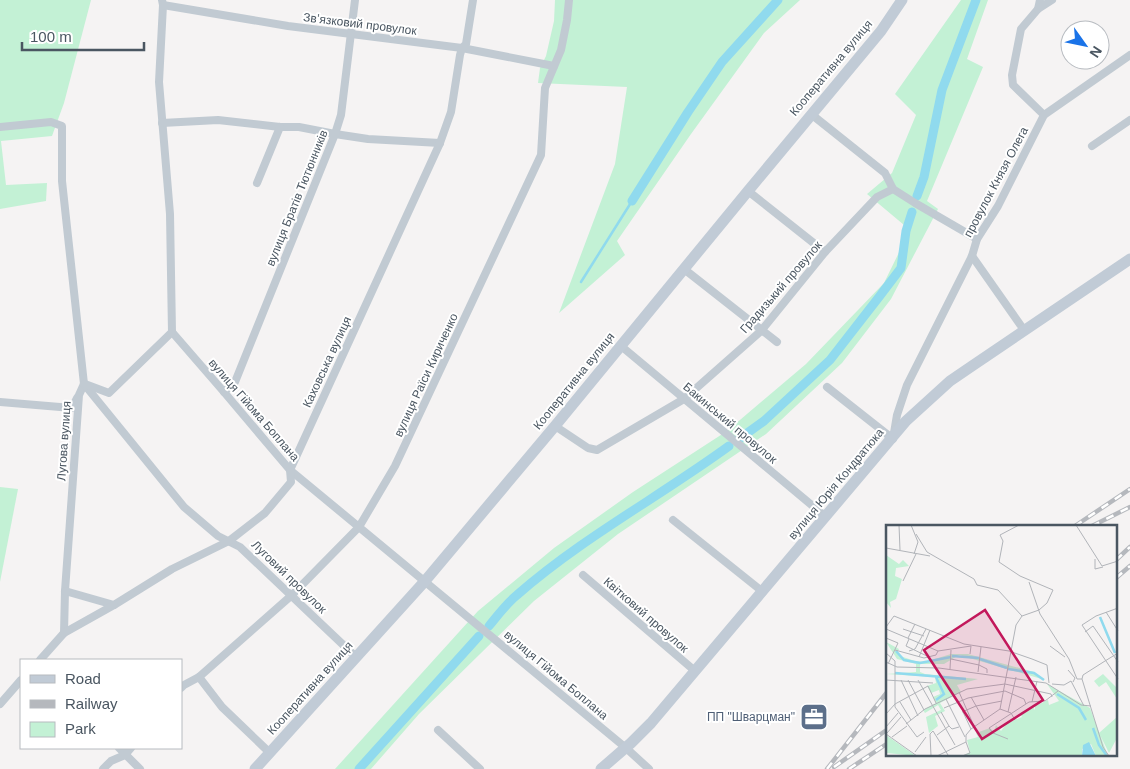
<svg xmlns="http://www.w3.org/2000/svg" width="1130" height="769" font-family="Arial,sans-serif">
  <rect width="100%" height="100%" fill="#f5f3f3"/>
  <g fill="#c3f1d5">
    <path d="M 0,0 L 91,0 L 64,103 L 52,136 L 1,141 L 6,185 L 47,183 L 46,201 L 0,209 Z"/>
    <path d="M 555,0 L 800,0 L 764,33 L 691,134 L 617,241 L 625,255 L 559,313 L 615,164 L 627,87 L 538,83 L 540,68 L 546,56 L 554,21 Z"/>
    <path d="M 961,0 L 988,0 L 967,59 L 983,67 L 927,201 L 938,209 L 891,299 L 842,363 L 766,434 L 618,534 L 534,601 L 419,714 L 371,769 L 335,769 L 478,611 L 554,548 L 633,492 L 727,431 L 806,364 L 884,283 L 910,230 L 867,194 L 892,173 L 916,115 L 895,94 Z"/>
    <path d="M 0,487 L 18,489 L 0,582 Z"/>
  </g>
  <g fill="none" stroke-linecap="round" stroke-linejoin="round">
    <path stroke="#90daee" stroke-width="2.5" d="M 581,282 L 632,201"/>
    <g stroke="#90daee" stroke-width="9">
      <path d="M 917,196 L 924,177 L 942,90 L 976,0"/>
      <path d="M 632,201 L 688,112 L 722,62 L 778,0"/>
      <path d="M 739,439 L 764,421 L 830,360 L 879,297 L 901,268 L 906,231 L 912,212"/>
      <path d="M 489,626 C 498,615 506,604 517,595 C 582,538 659,497 729,446"/>
      <path d="M 359,769 L 479,636"/>
    </g>
    <g stroke="#c1cad2" stroke-width="8">
      <path d="M 162,0 L 163,5 L 159,82 L 170,214 L 172,332 L 224,392 L 290,470 L 626,748 L 649,769"/>
      <path d="M 1040,0 L 1038,9 L 1021,29 L 1012,75 L 1013,85 L 1044,115"/>
      <path d="M 163,5 L 288,26 L 462,48 L 554,66"/>
      <path d="M 1038,9 L 1052,0"/>
      <path d="M 811,114 L 885,173 L 893,189 L 915,203 L 977,239"/>
      <path d="M 162,123 L 218,120 L 280,127 L 299,127 L 335,134 L 368,139 L 440,143"/>
      <path d="M 0,127 L 51,122 L 62,126 L 62,181 L 84,384 L 79,395 L 65,591 L 64,633 L 40,660"/>
      <path d="M 1092,146 L 1130,120"/>
      <path d="M 257,183 L 280,127"/>
      <path d="M 748,191 L 825,252"/>
      <path d="M 972,256 L 1024,330"/>
      <path d="M 684,269 L 777,342"/>
      <path d="M 621,346 L 826,517"/>
      <path d="M 84,384 L 184,507 L 218,536 L 240,547 L 356,657"/>
      <path d="M 85,384 L 109,393 L 172,332"/>
      <path d="M 827,387 L 893,439 L 897,415 L 907,385 L 972,256 L 977,239 L 998,206 L 1044,115 L 1130,55"/>
      <path d="M 224,392 L 235,382 L 335,134 L 341,115 L 355,0"/>
      <path d="M 0,402 L 72,408 L 77,398"/>
      <path d="M 555,426 L 588,448 L 597,450 L 684,399 L 761,331 L 825,252 L 877,197 L 893,189"/>
      <path d="M 673,520 L 763,592"/>
      <path d="M 583,575 L 695,671"/>
      <path d="M 65,591 L 114,605 L 172,569 L 229,541 L 265,513 L 291,482 L 290,470 L 440,143 L 451,112 L 460,55 L 462,48 L 466,44 L 473,0"/>
      <path d="M 64,633 L 114,605"/>
      <path d="M 199,677 L 222,707 L 270,753"/>
      <path d="M 181,688 L 184,685 L 199,677 L 292,595 L 359,527 L 395,466 L 541,155 L 545,88 L 561,50 L 567,20 L 569,0"/>
      <path d="M 0,704 L 21,680"/>
      <path d="M 438,730 L 480,769"/>
      <path d="M 119,748 L 140,769"/>
      <path d="M 103,769 L 111,761 L 125,755 L 131,748"/>
    </g>
    <g stroke="#c1cbd6" stroke-width="11">
      <path d="M 255,769 L 425,581 L 555,426 L 748,191 L 881,31 L 902,0"/>
      <path d="M 601,769 L 631,743 L 651,723 L 906,421 L 950,381 L 972,366 L 1130,259"/>
    </g>
    <defs>
      <g id="rail">
        <path d="M 1075,526 L 1130,489"/>
        <path d="M 1092,526 L 1130,507"/>
        <path d="M 1116,560 L 1130,547"/>
        <path d="M 1116,578 L 1130,566"/>
        <path d="M 834,767 L 888,729"/>
        <path d="M 827,769 L 888,691"/>
        <path d="M 849,769 L 888,743"/>
      </g>
    </defs>
    <use href="#rail" stroke="#b5b8bd" stroke-width="4.5"/>
    <use href="#rail" stroke="#fff" stroke-width="2.5" stroke-dasharray="8" stroke-linecap="butt"/>
  </g>
  <defs>
    <symbol id="office-square" viewBox="-11 -11 22 22"><rect x="-9" y="-9" width="18" height="18" rx="4" fill="#5c6f8a" stroke="#fff"/><path d="M-6-3h4V-5.5h4V-3h4V5H-6ZM-1-4.5V-3h2v-1.5ZM-6 0V1H6V0Z" fill="#fff"/></symbol>
  </defs>
  <g fill-rule="evenodd">
    <use href="#office-square" x="798" y="701" width="32" height="32"/>
  </g>
  <g text-anchor="middle" stroke-width="4" stroke-linejoin="round" paint-order="stroke">
    <g font-size="12" fill="#4a5661" stroke="#fff">
      <text transform="translate(360 24) rotate(7)" y="4">Звʼязковий провулок</text>
      <text transform="translate(831 68) rotate(-50)" y="4">Кооперативна вулиця</text>
      <text transform="translate(996 182) rotate(-62)" y="4">провулок Князя Олега</text>
      <text transform="translate(297 198) rotate(-68)" y="4">вулиця Братів Тютюнників</text>
      <text transform="translate(781 287) rotate(-49)" y="4">Градизький провулок</text>
      <text transform="translate(327 362) rotate(-65)" y="4">Каховська вулиця</text>
      <text transform="translate(426 375) rotate(-65)" y="4">вулиця Раїси Кириченко</text>
      <text transform="translate(574 381) rotate(-51)" y="4">Кооперативна вулиця</text>
      <text transform="translate(254 410) rotate(49)" y="4">вулиця Гійома Боплана</text>
      <text transform="translate(730 423) rotate(40)" y="4">Бакинський провулок</text>
      <text transform="translate(64 441) rotate(-86)" y="4">Лугова вулиця</text>
      <text transform="translate(836 484) rotate(-50)" y="4">вулиця Юрія Кондратюка</text>
      <text transform="translate(289 577) rotate(44)" y="4">Луговий провулок</text>
      <text transform="translate(646 615) rotate(41)" y="4">Квітковий провулок</text>
      <text transform="translate(556 675) rotate(40)" y="4">вулиця Гійома Боплана</text>
      <text transform="translate(310 688) rotate(-48)" y="4">Кооперативна вулиця</text>
    </g>
    <g font-size="12" fill="#4e5e75" stroke="#fff" text-anchor="end">
      <text x="795" y="721">ПП "Шварцман"</text>
    </g>
  </g>
  <g transform="translate(886 525)">
    <rect width="231" height="231" fill="#f5f3f3"/>
    <path d="M 0,30 L 13,39 L 17,35 L 23,41 L 10,43 L 9,51 L 16,54 L 10,74 L 4,77 L 5,83 L 0,77 ZM 0,117 L 13,124 L 11,128 L 14,131 L 29,136 L 39,137 L 65,129 L 82,129 L 148,147 L 159,155 L 73,130 L 58,139 L 34,139 L 34,147 L 39,149 L 92,154 L 71,160 L 75,167 L 54,178 L 59,186 L 49,191 L 52,201 L 43,208 L 40,192 L 55,185 L 52,180 L 39,188 L 37,185 L 50,178 L 47,172 L 54,169 L 53,165 L 45,168 L 41,161 L 50,158 L 49,152 L 0,149 L 30,147 L 30,139 L 11,134 ZM 217,149 L 231,163 L 231,174 L 220,157 L 213,162 L 208,156 ZM 161,159 L 204,183 L 222,231 L 210,231 L 205,219 L 196,224 L 196,231 L 76,231 L 84,227 L 81,215 L 92,212 L 90,208 L 104,203 L 108,207 L 110,200 L 115,206 L 121,198 L 136,192 L 134,188 L 147,182 L 149,185 L 149,181 L 162,175 L 163,180 L 173,176 ZM 231,192 L 231,213 L 223,228 L 213,208 ZM 0,210 L 30,231 L 1,228 Z" fill="#c3f1d5"/>
    <path d="M 203,217 L 210,231 L 196,231 L 197,220 Z" fill="#90daee"/>
    <path fill="none" stroke="#90daee" stroke-width="2.5" d="M 214,92 L 229,128M 10,126 L 18,135 L 34,138 L 65,132M 66,131 L 93,133M 94,134 L 121,143M 122,144 L 148,148 L 158,155M 9,148 L 80,154M 50,152 L 58,169 L 50,175M 171,169 L 193,183 L 200,195M 207,203 L 213,220 L 221,231"/>
    <path fill="none" stroke="#b1b4b9" stroke-width="1" d="M 13,0 L 14,25M 25,0 L 32,17 L 28,29M 190,0 L 216,41 L 232,36M 30,9 L 41,27 L 88,54 L 91,60 L 112,65 L 136,91M 0,23 L 44,31M 209,34 L 209,44 L 217,42M 17,56 L 30,29M 143,57 L 154,89 L 183,134 L 191,154 L 196,154 L 217,222 L 223,231M 232,83 L 210,91 L 196,100 L 232,154M 220,87 L 232,106M 0,102 L 8,91 L 78,119 L 123,126 L 146,134 L 161,140 L 163,158M 0,104 L 52,126 L 85,121 L 84,129M 17,104 L 38,111M 199,107 L 207,101 L 232,137M 0,113 L 12,118 L 2,139M 22,113 L 29,99M 23,114 L 20,121 L 43,132M 164,121 L 179,132M 9,125 L 38,133 L 50,130 L 52,126M 23,126 L 29,124 L 40,104M 0,128 L 9,136 L 9,182 L 31,212 L 38,207M 33,132 L 44,105M 65,134 L 93,140 L 101,144 L 101,148M 219,136 L 232,128M 0,137 L 11,142 L 53,143 L 160,158 L 195,180 L 205,181M 64,144 L 65,125M 182,145 L 189,153 L 187,157M 92,147 L 95,122M 196,154 L 197,150 L 219,136M 0,155 L 47,158M 15,155 L 32,191M 22,155 L 38,185M 32,155 L 69,220M 166,159 L 178,160 L 185,156 L 198,181M 73,167 L 88,201M 85,172 L 98,195M 60,174 L 79,212M 14,177 L 25,195M 146,177 L 151,156M 58,183 L 82,173 L 119,166 L 138,174 L 140,179M 114,184 L 125,188 L 129,195M 55,187 L 63,201M 76,187 L 90,181 L 116,176M 77,187 L 85,204M 122,187 L 130,152M 0,189 L 9,179 L 42,161 L 50,178M 20,199 L 39,184 L 81,164 L 119,159 L 165,169 L 166,172M 0,202 L 12,188M 1,208 L 15,192M 0,209 L 31,231M 51,210 L 63,201 L 66,204 L 73,202M 6,212 L 21,201M 122,214 L 107,208 L 103,203 L 143,177 L 159,176 L 172,166M 29,227 L 40,212M 45,231 L 44,209 L 47,206 L 62,230M 51,231 L 80,217 L 80,210 L 85,204 L 114,184 L 130,100 L 136,91 L 153,85 L 161,78 L 167,65 L 134,51 L 113,37 L 117,16 L 114,10 L 133,0M 76,231 L 84,228 L 80,217"/>
    <path fill="#c2185b" fill-opacity="0.15" stroke="#c2185b" stroke-width="2.5" d="M 99,85 L 157,175 L 96,214 L 38,125 Z"/>
    <rect width="231" height="231" fill="none" stroke="#4a5661" stroke-width="2.5"/>
  </g>
  <rect x="20" y="659" width="162" height="90" fill="#ffffff" stroke="#b7bbc0"/>
  <rect x="30" y="675" width="25" height="8" fill="#c1cbd6" stroke="#b7bbc0"/>
  <text x="65" y="684" font-size="15" fill="#4a5661">Road</text>
  <rect x="30" y="700" width="25" height="8" fill="#b5b8bd" stroke="#b7bbc0"/>
  <text x="65" y="709" font-size="15" fill="#4a5661">Railway</text>
  <rect x="30" y="722" width="25" height="15" fill="#c3f1d5" stroke="#b7bbc0"/>
  <text x="65" y="734" font-size="15" fill="#4a5661">Park</text>
  <g transform="translate(1085 45) rotate(123)"><circle r="24" fill="#ffffff" stroke="#b7bbc0"/>
  <path d="M0-4L9 19L0 12L-9 19Z" fill="#1a73e8"/>
  <text y="-8" font-size="14" font-weight="bold" text-anchor="middle" fill="#4a5661">N</text>
  </g>
  <path d="M22 42v8h122v-8" fill="none" stroke="#4a5661" stroke-width="2.5"/>
  <text x="30" y="42" font-size="15" fill="#4a5661" stroke="#ffffff" stroke-width="4" paint-order="stroke">100 m</text>
</svg>
